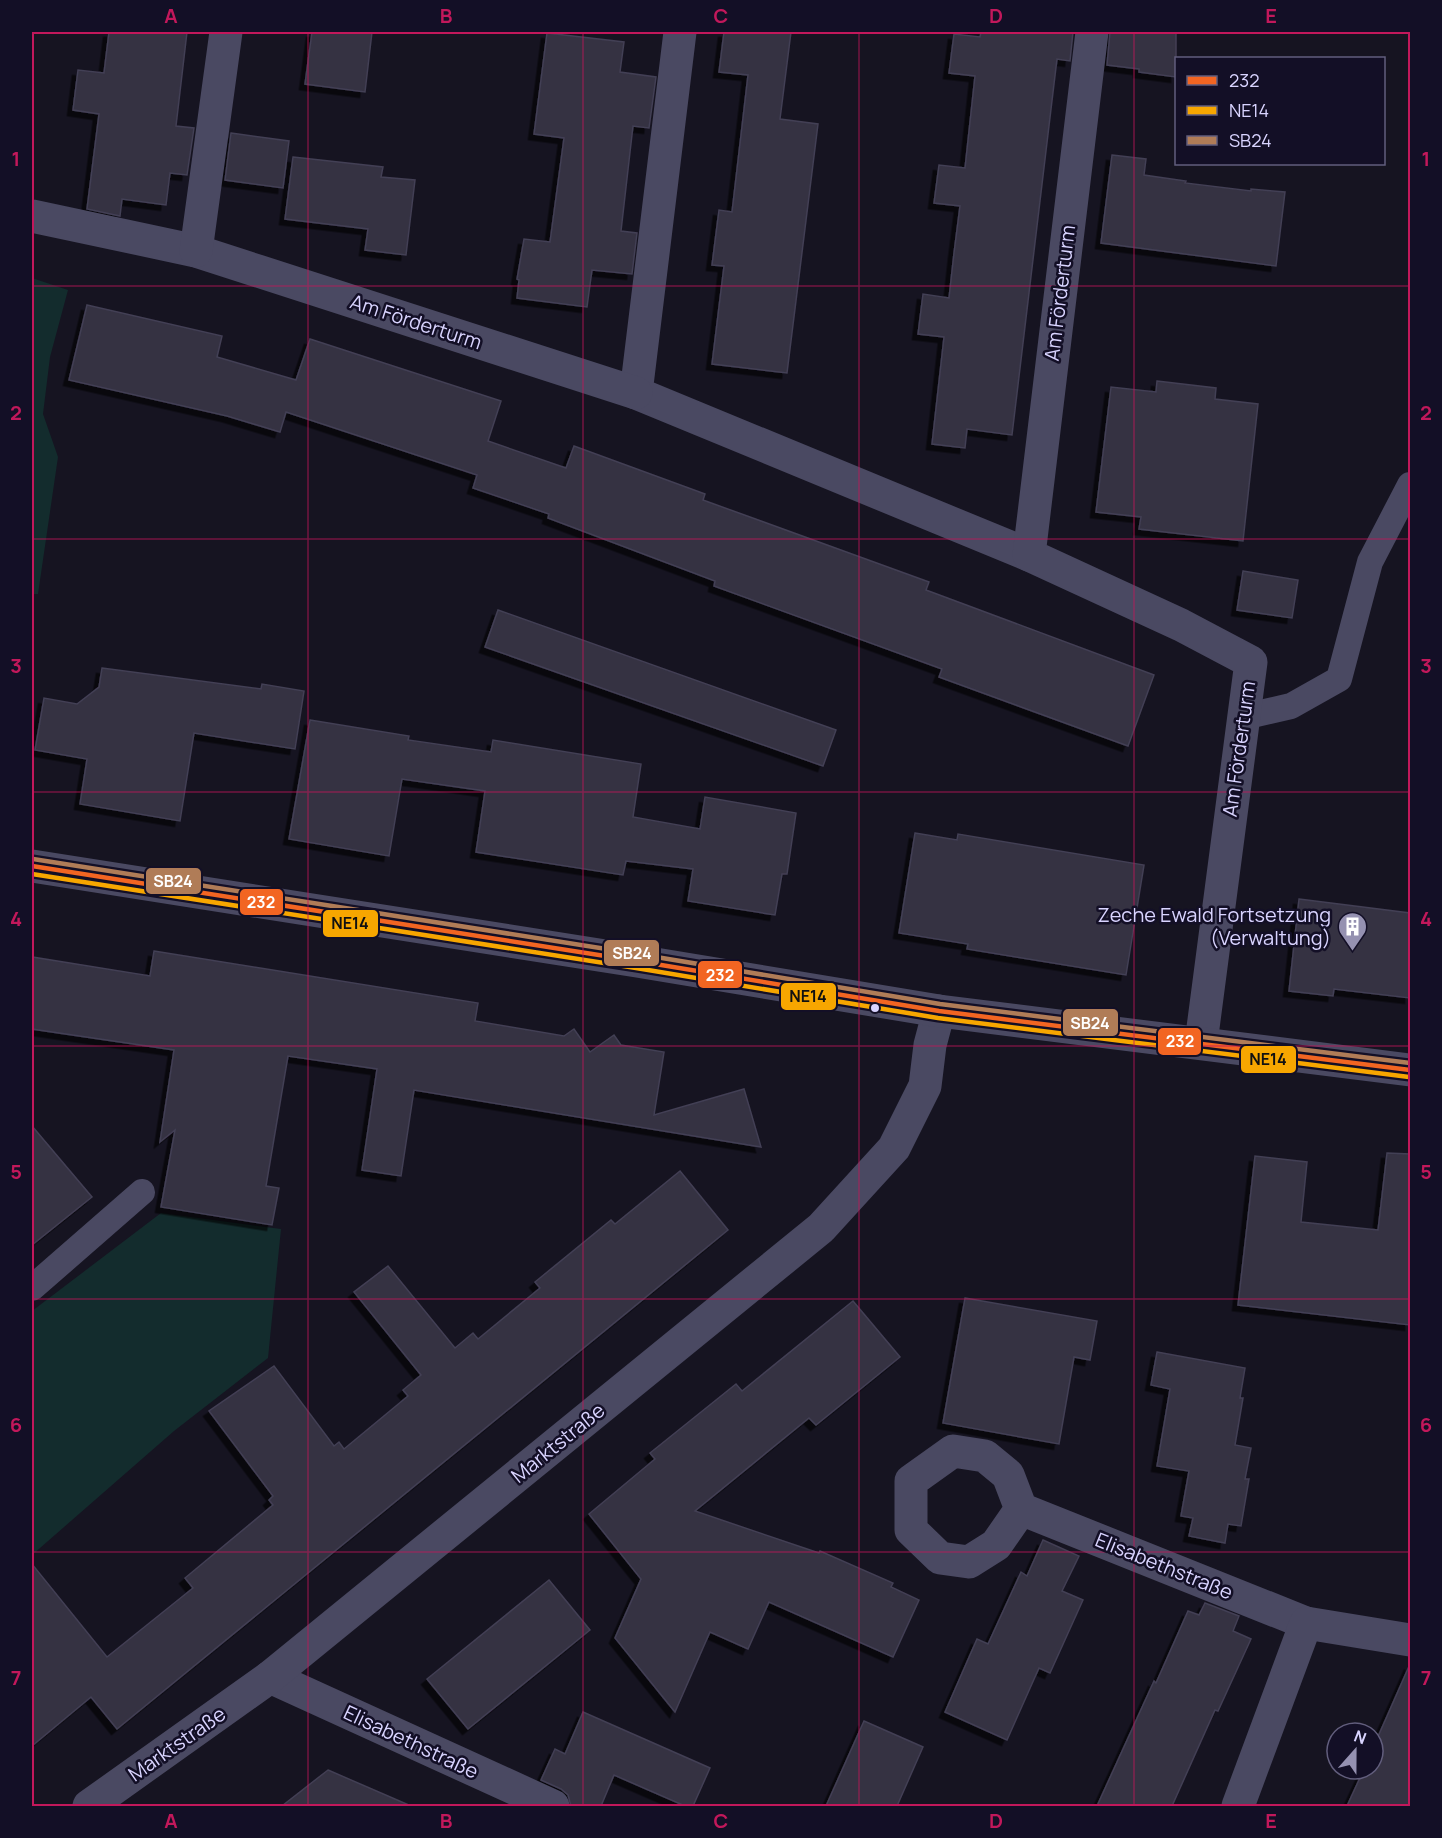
<svg xmlns="http://www.w3.org/2000/svg" width="1442" height="1838" font-family="Manrope,sans-serif">
  <defs>
    <filter id="shadow"><feDropShadow dx="-5.5" dy="5.5" stdDeviation="0" flood-color="#0009"/></filter>
  </defs>
  <rect width="100%" height="100%" fill="#161421"/>
  <g fill="#132c2d">
    <path d="M 32,278 L 68,290 L 50,357 L 43,414 L 58,457 L 38,594 L 32,594 Z"/>
    <path d="M 161,1213 L 281,1229 L 268,1358 L 174,1431 L 32,1555 L 32,1311 Z"/>
  </g>
  <g fill="#343243" stroke="#433f54" stroke-width="1.5" filter="url(#shadow)">
    <path d="M 109,32 L 187,32 L 176,126 L 194,128 L 187,175 L 170,173 L 166,205 L 122,199 L 120,216 L 87,209 L 99,114 L 73,110 L 78,70 L 104,73 Z"/>
    <path d="M 312,32 L 372,32 L 365,92 L 305,84 Z"/>
    <path d="M 724,32 L 791,32 L 780,119 L 818,124 L 787,373 L 712,364 L 724,266 L 712,265 L 719,210 L 732,212 L 748,75 L 719,72 Z"/>
    <path d="M 981,32 L 1073,32 L 1070,61 L 1057,59 L 1012,435 L 967,429 L 965,448 L 932,444 L 944,337 L 918,334 L 923,294 L 949,298 L 954,253 L 960,206 L 934,203 L 939,165 L 965,168 L 975,76 L 949,73 L 954,34 L 980,37 Z"/>
    <path d="M 1110,32 L 1176,32 L 1176,77 L 1139,72 L 1139,69 L 1107,65 Z"/>
    <path d="M 547,33 L 624,42 L 620,72 L 656,77 L 649,128 L 633,126 L 621,231 L 637,233 L 632,274 L 592,270 L 587,307 L 517,298 L 519,280 L 517,279 L 524,239 L 550,242 L 564,138 L 534,134 Z"/>
    <path d="M 231,133 L 289,141 L 283,188 L 225,180 Z"/>
    <path d="M 1112,155 L 1146,159 L 1144,175 L 1186,181 L 1185,183 L 1251,191 L 1251,189 L 1285,192 L 1276,266 L 1101,243 Z"/>
    <path d="M 293,157 L 383,167 L 381,177 L 415,180 L 406,255 L 365,250 L 368,229 L 285,219 Z"/>
    <path d="M 87,305 L 222,336 L 217,357 L 296,380 L 310,339 L 501,401 L 488,441 L 566,468 L 574,446 L 705,494 L 703,500 L 929,582 L 926,590 L 1154,675 L 1128,746 L 939,677 L 942,669 L 714,586 L 715,581 L 548,518 L 549,514 L 473,488 L 477,475 L 286,412 L 280,432 L 227,416 L 69,380 Z"/>
    <path d="M 1157,381 L 1216,388 L 1215,399 L 1258,404 L 1243,541 L 1139,529 L 1141,517 L 1096,512 L 1111,387 L 1156,392 Z"/>
    <path d="M 1243,571 L 1298,580 L 1292,618 L 1237,610 Z"/>
    <path d="M 498,610 L 836,730 L 823,766 L 485,647 Z"/>
    <path d="M 102,668 L 261,689 L 262,684 L 304,691 L 295,749 L 194,733 L 180,821 L 80,804 L 87,759 L 35,750 L 44,698 L 77,704 L 99,687 Z"/>
    <path d="M 310,720 L 409,736 L 408,740 L 491,752 L 493,740 L 641,764 L 633,817 L 700,829 L 705,797 L 796,813 L 787,874 L 782,874 L 775,915 L 688,901 L 693,869 L 626,861 L 623,875 L 476,852 L 485,791 L 402,779 L 389,856 L 289,839 Z"/>
    <path d="M 915,833 L 957,840 L 958,834 L 1144,865 L 1126,975 L 967,949 L 968,944 L 899,933 Z"/>
    <path d="M 1299,899 L 1410,913 L 1410,998 L 1334,989 L 1333,996 L 1289,991 Z"/>
    <path d="M 154,951 L 478,1003 L 475,1021 L 564,1036 L 574,1029 L 590,1052 L 614,1035 L 621,1045 L 664,1052 L 654,1115 L 744,1089 L 761,1147 L 414,1090 L 401,1176 L 362,1170 L 377,1069 L 288,1056 L 266,1186 L 279,1188 L 272,1225 L 161,1207 L 175,1130 L 160,1142 L 174,1050 L 32,1029 L 32,957 L 150,976 Z"/>
    <path d="M 32,1126 L 92,1197 L 32,1245 Z"/>
    <path d="M 1387,1153 L 1410,1154 L 1410,1325 L 1238,1305 L 1255,1156 L 1307,1162 L 1301,1222 L 1378,1230 Z"/>
    <path d="M 680,1171 L 728,1230 L 117,1729 L 91,1697 L 32,1746 L 32,1564 L 107,1657 L 193,1588 L 185,1578 L 273,1505 L 269,1500 L 273,1496 L 209,1411 L 274,1366 L 334,1446 L 339,1442 L 344,1449 L 408,1396 L 403,1390 L 421,1375 L 354,1292 L 388,1266 L 455,1348 L 473,1333 L 478,1339 L 540,1288 L 535,1282 L 611,1220 L 615,1224 Z"/>
    <path d="M 965,1298 L 1097,1321 L 1090,1360 L 1074,1357 L 1059,1444 L 943,1423 Z"/>
    <path d="M 853,1301 L 900,1357 L 816,1425 L 809,1418 L 695,1511 L 819,1553 L 820,1551 L 893,1583 L 891,1587 L 919,1600 L 893,1657 L 769,1602 L 748,1649 L 710,1632 L 675,1712 L 615,1638 L 641,1579 L 589,1514 L 655,1459 L 650,1453 L 736,1384 L 742,1391 Z"/>
    <path d="M 1157,1352 L 1245,1368 L 1240,1398 L 1243,1398 L 1235,1445 L 1251,1448 L 1245,1479 L 1249,1479 L 1241,1526 L 1228,1524 L 1225,1543 L 1189,1536 L 1193,1518 L 1181,1516 L 1189,1471 L 1157,1466 L 1170,1389 L 1151,1385 Z"/>
    <path d="M 1043,1540 L 1079,1556 L 1062,1591 L 1083,1600 L 1050,1673 L 1039,1668 L 1007,1740 L 945,1712 L 977,1639 L 988,1644 L 1021,1572 L 1027,1576 Z"/>
    <path d="M 549,1580 L 590,1630 L 468,1729 L 427,1679 Z"/>
    <path d="M 1205,1603 L 1239,1616 L 1233,1631 L 1251,1639 L 1218,1711 L 1215,1710 L 1172,1806 L 1097,1806 L 1154,1681 L 1156,1683 L 1188,1611 L 1199,1615 Z"/>
    <path d="M 1410,1664 L 1410,1806 L 1347,1806 L 1364,1769 L 1373,1769 L 1373,1748 Z"/>
    <path d="M 583,1712 L 710,1768 L 693,1806 L 685,1806 L 614,1775 L 601,1806 L 571,1806 L 568,1795 L 561,1789 L 541,1780 L 555,1749 L 565,1754 Z"/>
    <path d="M 864,1721 L 923,1747 L 897,1806 L 826,1806 Z"/>
    <path d="M 328,1770 L 411,1806 L 282,1806 Z"/>
  </g>
  <g fill="none" stroke-linecap="round" stroke-linejoin="round">
    <g stroke="#4a4962" stroke-width="26">
      <path d="M 1243,717 L 1291,706 L 1339,679 L 1370,562 L 1410,485"/>
      <path d="M 32,1288 L 142,1192"/>
    </g>
    <g stroke="#4a4962" stroke-width="33">
      <path d="M 680,32 L 636,393 L 1029,555"/>
      <path d="M 1092,32 L 1029,555 L 1181,625 L 1251,662 L 1201,1043"/>
      <path d="M 32,216 L 196,251 L 636,393"/>
      <path d="M 196,251 L 226,32"/>
      <path d="M 1021,1509 L 996,1545 L 969,1562 L 940,1558 L 911,1530 L 911,1481 L 953,1451 L 985,1456 L 1008,1475 L 1021,1509 L 1306,1623"/>
      <path d="M 270,1677 L 553,1806"/>
      <path d="M 89,1806 L 270,1677 L 821,1228 L 894,1148 L 925,1086 L 930,1045 L 939,1011"/>
      <path d="M 1238,1806 L 1306,1623 L 1410,1640"/>
    </g>
    <path stroke="#4a4962" stroke-width="33" d="M 32,866 L 637,961 L 939,1011 L 1410,1070"/>
    <defs>
      <path id="bus-1" d="M 32,866 L 637,961 L 939,1011 L 1410,1070"/>
      <path id="bus-2" d="M 32,874 L 636,968 L 938,1018 L 1409,1077"/>
      <path id="bus-3" d="M 33,859 L 638,954 L 940,1004 L 1410,1063"/>
    </defs>
    <use href="#bus-1" stroke="#130f26" stroke-width="9"/>
    <use href="#bus-2" stroke="#130f26" stroke-width="9"/>
    <use href="#bus-3" stroke="#130f26" stroke-width="9"/>
    <use href="#bus-1" stroke="#f26522" stroke-width="4.5"/>
    <use href="#bus-2" stroke="#f7a600" stroke-width="4.5"/>
    <use href="#bus-3" stroke="#b07c57" stroke-width="4.5"/>
  </g>
  <path fill="none" stroke="#c2185b" stroke-width="1.5" stroke-opacity="0.55" d="M 308,32 L 308,1806M 583,32 L 583,1806M 859,32 L 859,1806M 1134,32 L 1134,1806M 32,286 L 1410,286M 32,539 L 1410,539M 32,792 L 1410,792M 32,1046 L 1410,1046M 32,1299 L 1410,1299M 32,1552 L 1410,1552"/>
  <defs>
    <symbol id="building-pin" viewBox="-11 -11 22 30"><path d="M0 17L-7.5 6A9.5 9.5 0 1 1 7.5 6Z" fill="#9591b1" stroke="#130f26"/><path d="M-4-6H4V6H1V3H-1V6H-4ZM-2.5-4.3h1.7v1.8h-1.7ZM.8-4.3h1.7v1.8H.8ZM-2.5-1h1.7V.8h-1.7ZM.8-1h1.7V.8H.8Z" fill="#fff"/></symbol>
  </defs>
  <g fill-rule="evenodd">
    <use href="#building-pin" x="1336" y="910" width="33" height="45"/>
  </g>
  <circle fill="#d9d4ff" stroke="#130f26" stroke-width="2" cx="875" cy="1008" r="5"/>
  <g text-anchor="middle" stroke-width="5" stroke-linejoin="round" paint-order="stroke">
    <g font-size="20" fill="#d9d4ff" stroke="#130f26">
      <text transform="translate(1060 293) rotate(-83)" y="7">Am Förderturm</text>
      <text transform="translate(416 322) rotate(18)" y="7">Am Förderturm</text>
      <text transform="translate(1239 749) rotate(-82)" y="7">Am Förderturm</text>
      <text transform="translate(558 1443) rotate(-39)" y="7">Marktstraße</text>
      <text transform="translate(1164 1566) rotate(22)" y="7">Elisabethstraße</text>
      <text transform="translate(411 1742) rotate(25)" y="7">Elisabethstraße</text>
      <text transform="translate(177 1744) rotate(-35)" y="7">Marktstraße</text>
    </g>
    <g font-size="20" fill="#d9d4ff" stroke="#130f26" text-anchor="end">
      <text x="1331" y="922">Zeche Ewald Fortsetzung<tspan x="1331" dy="23">(Verwaltung)</tspan></text>
    </g>
  </g>
  <g stroke="#130f26" stroke-width="2">
    <rect x="145" y="867" width="57" height="28" rx="6" fill="#b07c57"/>
    <rect x="239" y="888" width="45" height="28" rx="6" fill="#f26522"/>
    <rect x="322" y="909" width="57" height="29" rx="6" fill="#f7a600"/>
    <rect x="603" y="939" width="57" height="28" rx="6" fill="#b07c57"/>
    <rect x="697" y="960" width="46" height="29" rx="6" fill="#f26522"/>
    <rect x="780" y="982" width="57" height="29" rx="6" fill="#f7a600"/>
    <rect x="1062" y="1008" width="57" height="29" rx="6" fill="#b07c57"/>
    <rect x="1157" y="1027" width="45" height="29" rx="6" fill="#f26522"/>
    <rect x="1240" y="1045" width="57" height="29" rx="6" fill="#f7a600"/>
  </g>
  <g font-size="16" text-anchor="middle" font-weight="bold" fill="#fff">
    <text x="173" y="887">SB24</text>
    <text x="261" y="908">232</text>
    <text x="632" y="959">SB24</text>
    <text x="720" y="981">232</text>
    <text x="1090" y="1029">SB24</text>
    <text x="1180" y="1047">232</text>
  </g>
  <g font-size="16" text-anchor="middle" font-weight="bold" fill="#111">
    <text x="350" y="929">NE14</text>
    <text x="808" y="1002">NE14</text>
    <text x="1268" y="1065">NE14</text>
  </g>
  <rect width="1442" height="1838" fill="none" stroke="#130f26" stroke-width="66"/>
  <rect x="1175" y="57" width="210" height="108" fill="#130f26" stroke="#625e7d" stroke-width="1.5"/>
  <rect x="1187" y="76" width="30" height="9" fill="#f26522" stroke="#625e7d" stroke-width="1.5"/>
  <text x="1229" y="87" font-size="18" fill="#d9d4ff">232</text>
  <rect x="1187" y="106" width="30" height="9" fill="#f7a600" stroke="#625e7d" stroke-width="1.5"/>
  <text x="1229" y="117" font-size="18" fill="#d9d4ff">NE14</text>
  <rect x="1187" y="136" width="30" height="9" fill="#b07c57" stroke="#625e7d" stroke-width="1.5"/>
  <text x="1229" y="147" font-size="18" fill="#d9d4ff">SB24</text>
  <g transform="translate(1355 1751) rotate(21)"><circle r="28" fill="#130f26" stroke="#625e7d" stroke-width="1.5"/>
  <path d="M0-4.5L10 22L0 15L-10 22Z" fill="#9591b1"/>
  <text y="-9" font-size="16" font-weight="bold" text-anchor="middle" fill="#d9d4ff">N</text>
  </g>
  <rect x="33" y="33" width="1376" height="1772" fill="none" stroke="#c2185b" stroke-width="2"/>
  <g font-size="20" text-anchor="middle" font-weight="bold" fill="#c2185b">
    <text x="171" y="23">A</text>
    <text x="446" y="23">B</text>
    <text x="721" y="23">C</text>
    <text x="996" y="23">D</text>
    <text x="1271" y="23">E</text>
    <text x="16" y="166">1</text>
    <text x="1426" y="166">1</text>
    <text x="16" y="420">2</text>
    <text x="1426" y="420">2</text>
    <text x="16" y="673">3</text>
    <text x="1426" y="673">3</text>
    <text x="16" y="926">4</text>
    <text x="1426" y="926">4</text>
    <text x="16" y="1179">5</text>
    <text x="1426" y="1179">5</text>
    <text x="16" y="1432">6</text>
    <text x="1426" y="1432">6</text>
    <text x="16" y="1685">7</text>
    <text x="1426" y="1685">7</text>
    <text x="171" y="1828">A</text>
    <text x="446" y="1828">B</text>
    <text x="721" y="1828">C</text>
    <text x="996" y="1828">D</text>
    <text x="1271" y="1828">E</text>
  </g>
</svg>
